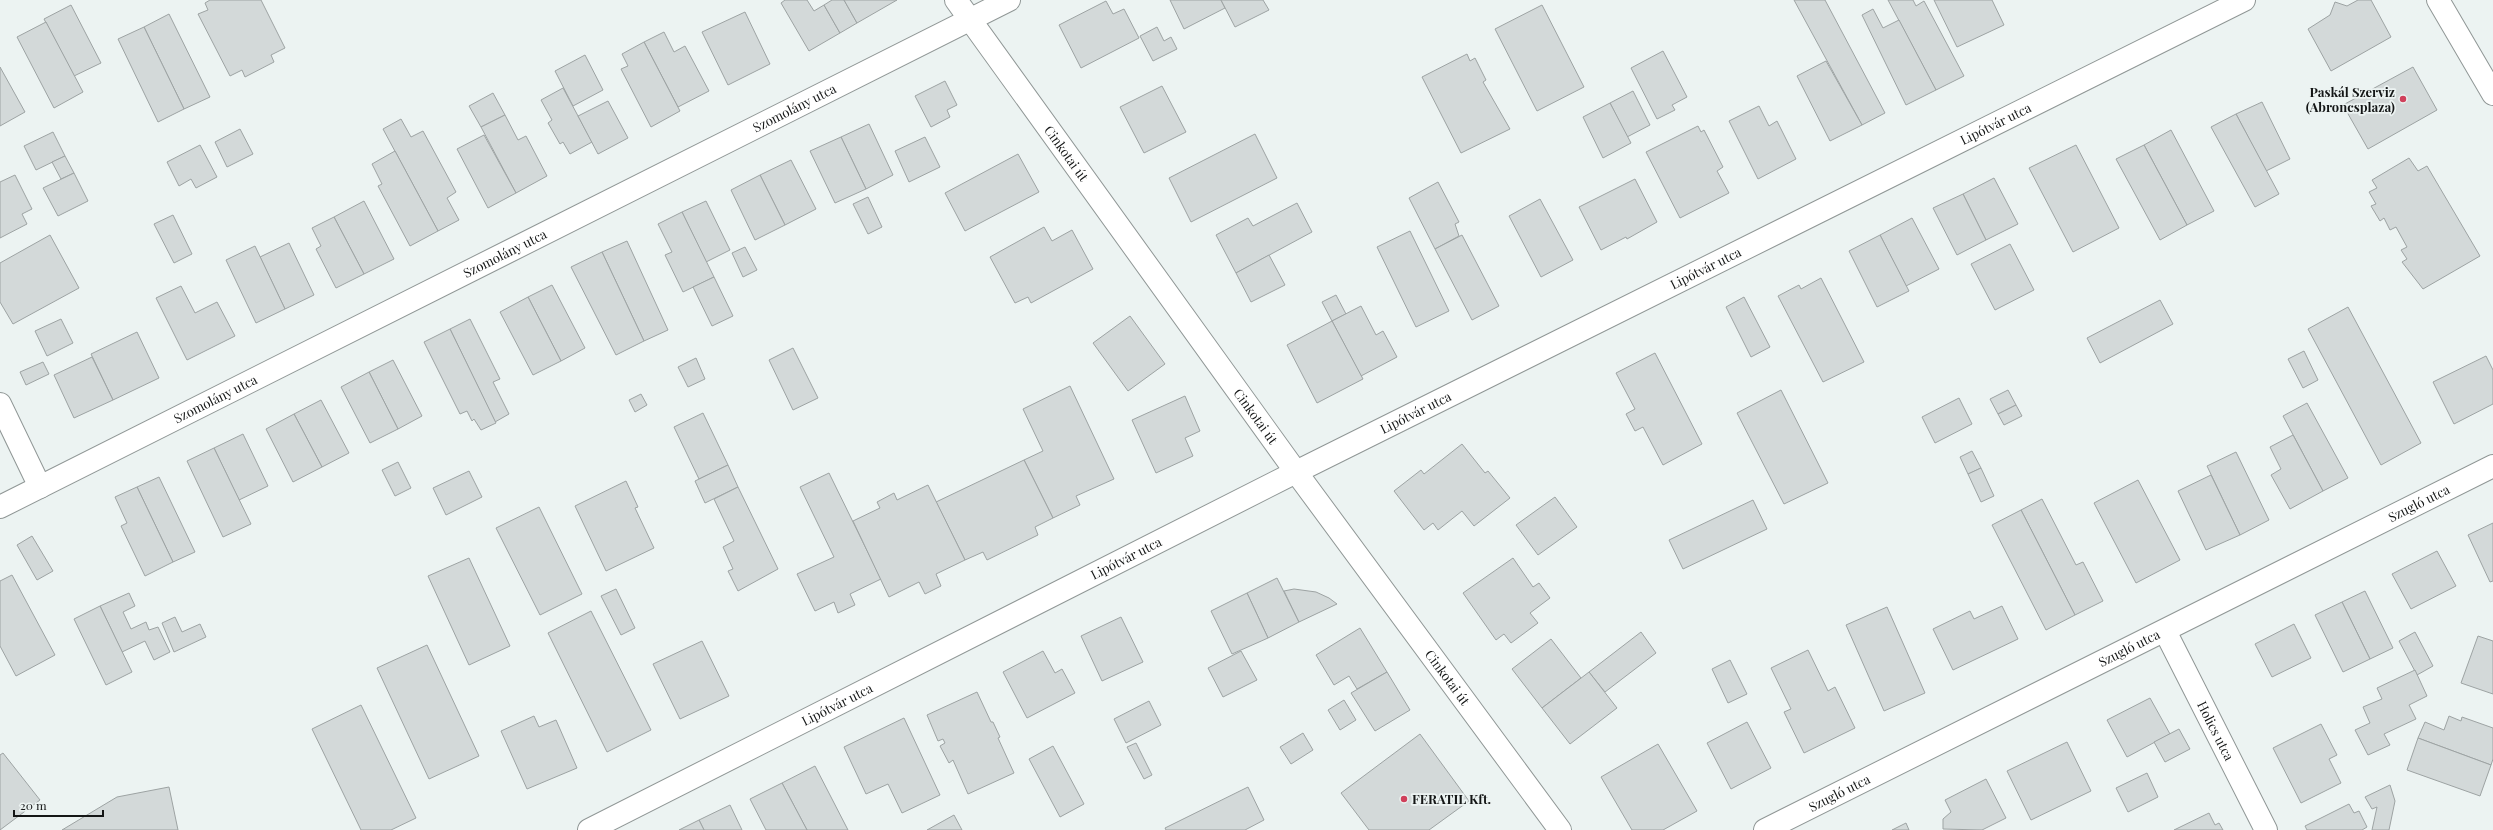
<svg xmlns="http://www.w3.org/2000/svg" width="2493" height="830" font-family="'Playfair Display',serif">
  <rect width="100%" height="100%" fill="#ecf3f2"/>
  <g fill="#d3d9d9" stroke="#9da3a3">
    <path d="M 210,0 L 261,0 L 285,48 L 271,55 L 274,62 L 245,77 L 242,70 L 230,76 L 198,14 L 208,10 L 205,3 Z"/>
    <path d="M 785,0 L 807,0 L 814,11 L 824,5 L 840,33 L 809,51 L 781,3 Z"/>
    <path d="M 832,0 L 844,0 L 857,23 L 840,33 L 824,5 Z"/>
    <path d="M 844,0 L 897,0 L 857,23 Z"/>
    <path d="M 1170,0 L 1221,0 L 1225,8 L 1184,29 Z"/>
    <path d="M 1221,0 L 1263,0 L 1269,10 L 1235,27 Z"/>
    <path d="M 1794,0 L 1825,0 L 1885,113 L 1862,125 Z"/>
    <path d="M 1888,0 L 1913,0 L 1916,6 L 1924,1 L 1964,76 L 1936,90 Z"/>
    <path d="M 1934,0 L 1992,0 L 2004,25 L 1957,47 Z"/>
    <path d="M 2358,0 L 2371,0 L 2391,37 L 2331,71 L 2308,29 L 2330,15 L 2335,2 L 2347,6 Z"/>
    <path d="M 1106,1 L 1113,14 L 1124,9 L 1139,38 L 1081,68 L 1059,25 Z"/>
    <path d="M 71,5 L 101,63 L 74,76 L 44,19 Z"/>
    <path d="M 1542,5 L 1584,87 L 1537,111 L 1495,29 Z"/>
    <path d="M 1873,9 L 1883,28 L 1899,20 L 1936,90 L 1906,105 L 1862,15 Z"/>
    <path d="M 745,12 L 770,64 L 728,85 L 702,32 Z"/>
    <path d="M 169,14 L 210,97 L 184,109 L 144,27 Z"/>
    <path d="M 46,22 L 83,92 L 54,108 L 17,37 Z"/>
    <path d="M 144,27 L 184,109 L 158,122 L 118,39 Z"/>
    <path d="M 1157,27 L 1164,41 L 1171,37 L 1177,49 L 1153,61 L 1140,36 Z"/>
    <path d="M 664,32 L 674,52 L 685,46 L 709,91 L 678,107 L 644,42 Z"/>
    <path d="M 644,42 L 680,111 L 651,127 L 621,69 L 628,66 L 622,54 Z"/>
    <path d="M 1663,51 L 1687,97 L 1672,105 L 1675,110 L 1657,119 L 1631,68 Z"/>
    <path d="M 1467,54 L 1470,61 L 1475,58 L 1486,80 L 1483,82 L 1510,129 L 1461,153 L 1422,77 Z"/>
    <path d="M 585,55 L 603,90 L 573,106 L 555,71 Z"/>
    <path d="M 1826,61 L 1862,125 L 1830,141 L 1797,76 Z"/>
    <path d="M 0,67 L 25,112 L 0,126 Z"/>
    <path d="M 2413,67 L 2437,110 L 2368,149 L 2343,105 Z"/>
    <path d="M 945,81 L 957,105 L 947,110 L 950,117 L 931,127 L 915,96 Z"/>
    <path d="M 1162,86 L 1186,132 L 1144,153 L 1120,107 Z"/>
    <path d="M 563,88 L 592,142 L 570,154 L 563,142 L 560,144 L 548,123 L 552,120 L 541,100 Z"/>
    <path d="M 1633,91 L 1650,125 L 1627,137 L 1610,103 Z"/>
    <path d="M 493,93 L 505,115 L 481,127 L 469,106 Z"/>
    <path d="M 608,101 L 628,138 L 598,154 L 578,116 Z"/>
    <path d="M 2262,102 L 2290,159 L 2266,171 L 2236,114 Z"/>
    <path d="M 1610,103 L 1631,143 L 1603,158 L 1583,117 Z"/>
    <path d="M 1759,106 L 1769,126 L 1777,121 L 1796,159 L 1758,179 L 1729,121 Z"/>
    <path d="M 2236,114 L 2279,194 L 2255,207 L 2211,127 Z"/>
    <path d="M 505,115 L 518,140 L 526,136 L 547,176 L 516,193 L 481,127 Z"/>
    <path d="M 401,119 L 411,137 L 423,131 L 456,192 L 447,198 L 459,220 L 438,231 L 383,129 Z"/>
    <path d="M 869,124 L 893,175 L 866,189 L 841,137 Z"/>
    <path d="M 1698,126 L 1701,132 L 1704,130 L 1723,167 L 1717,171 L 1729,193 L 1680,218 L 1646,152 Z"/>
    <path d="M 240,129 L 253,154 L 227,167 L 215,142 Z"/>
    <path d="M 2171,130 L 2214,211 L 2187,225 L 2144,145 Z"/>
    <path d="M 53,132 L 65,156 L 36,170 L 24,146 Z"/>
    <path d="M 1255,134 L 1277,178 L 1191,222 L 1169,178 Z"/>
    <path d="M 484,135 L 516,193 L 488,208 L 457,149 Z"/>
    <path d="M 841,137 L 866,189 L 835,203 L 810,151 Z"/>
    <path d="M 925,137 L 940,167 L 909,182 L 895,151 Z"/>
    <path d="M 200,145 L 217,177 L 196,188 L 191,179 L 179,186 L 167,162 Z"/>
    <path d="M 2076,145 L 2119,228 L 2073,252 L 2029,168 Z"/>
    <path d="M 2144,145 L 2187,225 L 2160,240 L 2116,159 Z"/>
    <path d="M 395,151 L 438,231 L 410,246 L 378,186 L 382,184 L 372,164 Z"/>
    <path d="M 1018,154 L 1039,192 L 965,231 L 945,193 Z"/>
    <path d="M 65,156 L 74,173 L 61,179 L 52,162 Z"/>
    <path d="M 2409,158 L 2418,171 L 2427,166 L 2480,256 L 2423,289 L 2402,262 L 2407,259 L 2401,250 L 2407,247 L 2396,227 L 2390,230 L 2384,218 L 2380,221 L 2371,206 L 2376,204 L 2369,192 L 2377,188 L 2372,180 Z"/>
    <path d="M 791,160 L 816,209 L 785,225 L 760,175 Z"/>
    <path d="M 74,173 L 88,201 L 58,216 L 43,188 Z"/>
    <path d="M 15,175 L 32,209 L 22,214 L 27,224 L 0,238 L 0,182 Z"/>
    <path d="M 760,175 L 785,225 L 755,240 L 731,190 Z"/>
    <path d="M 1994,178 L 2018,224 L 1986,240 L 1963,194 Z"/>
    <path d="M 1635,179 L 1657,222 L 1627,239 L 1626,237 L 1601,250 L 1579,207 Z"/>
    <path d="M 1438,182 L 1459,222 L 1455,224 L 1459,236 L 1435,249 L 1409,198 Z"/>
    <path d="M 1963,194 L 1986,240 L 1957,255 L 1933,208 Z"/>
    <path d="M 868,197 L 882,227 L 868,234 L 853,204 Z"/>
    <path d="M 1540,199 L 1573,260 L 1541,277 L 1509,216 Z"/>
    <path d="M 364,201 L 394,259 L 364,274 L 334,217 Z"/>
    <path d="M 706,201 L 730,250 L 706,262 L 682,212 Z"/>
    <path d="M 1297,203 L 1312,232 L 1236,273 L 1216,235 L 1248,218 L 1253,226 Z"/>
    <path d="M 682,212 L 714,277 L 683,292 L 665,255 L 672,252 L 658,224 Z"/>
    <path d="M 173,215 L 192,254 L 174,263 L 154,224 Z"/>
    <path d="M 334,217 L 364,274 L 336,288 L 316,249 L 321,246 L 312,228 Z"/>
    <path d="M 1912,218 L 1939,269 L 1906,286 L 1880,235 Z"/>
    <path d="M 1044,227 L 1052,241 L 1072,230 L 1093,269 L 1031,303 L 1028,297 L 1015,303 L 990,257 Z"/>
    <path d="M 1410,231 L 1449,311 L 1416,327 L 1377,247 Z"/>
    <path d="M 50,235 L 79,288 L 13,324 L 0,302 L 0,263 Z"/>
    <path d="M 1462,235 L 1499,306 L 1472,320 L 1435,249 Z"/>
    <path d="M 1880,235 L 1909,291 L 1877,307 L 1849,251 Z"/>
    <path d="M 627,241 L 668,330 L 644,341 L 602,252 Z"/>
    <path d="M 289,243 L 314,295 L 285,309 L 260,257 Z"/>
    <path d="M 2010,244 L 2034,290 L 1995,310 L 1971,264 Z"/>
    <path d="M 255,246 L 285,309 L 256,323 L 226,260 Z"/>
    <path d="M 745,247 L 757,270 L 743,277 L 732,253 Z"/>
    <path d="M 602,252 L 644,341 L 616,355 L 571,267 Z"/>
    <path d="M 1269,255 L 1285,285 L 1251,302 L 1236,273 Z"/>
    <path d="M 714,277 L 733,316 L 712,326 L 693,287 Z"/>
    <path d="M 1821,278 L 1864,362 L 1823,382 L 1778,296 L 1799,285 L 1801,289 Z"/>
    <path d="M 552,285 L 585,348 L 561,361 L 528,297 Z"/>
    <path d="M 181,286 L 195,313 L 217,302 L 235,336 L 187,360 L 156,298 Z"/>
    <path d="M 1336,295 L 1346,314 L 1332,321 L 1322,302 Z"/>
    <path d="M 528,297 L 561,361 L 533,375 L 500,312 Z"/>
    <path d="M 1744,297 L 1770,347 L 1751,357 L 1726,307 Z"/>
    <path d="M 2160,300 L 2173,324 L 2100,363 L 2087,338 Z"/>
    <path d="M 1361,306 L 1376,335 L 1383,331 L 1397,357 L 1361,376 L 1332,321 Z"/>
    <path d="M 2348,307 L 2421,443 L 2381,465 L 2308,329 Z"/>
    <path d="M 1130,316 L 1165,364 L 1128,391 L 1093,343 Z"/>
    <path d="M 61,319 L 73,343 L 47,356 L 35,331 Z"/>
    <path d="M 470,319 L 500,379 L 493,382 L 509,414 L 495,422 L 450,329 Z"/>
    <path d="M 1332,321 L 1363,379 L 1317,403 L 1287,345 Z"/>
    <path d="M 450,329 L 496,423 L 481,430 L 474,419 L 472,421 L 467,411 L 460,414 L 424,342 Z"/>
    <path d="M 137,332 L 159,378 L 113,400 L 91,354 Z"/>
    <path d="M 793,348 L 818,398 L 793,410 L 769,360 Z"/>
    <path d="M 2304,351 L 2318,380 L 2303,388 L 2288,359 Z"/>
    <path d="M 1655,353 L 1702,444 L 1663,465 L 1643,427 L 1635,431 L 1626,414 L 1635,409 L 1616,373 Z"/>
    <path d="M 2486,356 L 2493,370 L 2493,404 L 2454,424 L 2433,382 Z"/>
    <path d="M 92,357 L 113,400 L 74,418 L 54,375 Z"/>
    <path d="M 696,358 L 705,379 L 688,387 L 678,367 Z"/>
    <path d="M 393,360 L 422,416 L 398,429 L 369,372 Z"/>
    <path d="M 43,362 L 49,374 L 26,385 L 20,372 Z"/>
    <path d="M 369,372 L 398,429 L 370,443 L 341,387 Z"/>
    <path d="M 1070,386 L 1114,479 L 1076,496 L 1080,505 L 1053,518 L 1024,460 L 1043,451 L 1023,409 Z"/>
    <path d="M 1781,390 L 1828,483 L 1784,504 L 1737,413 Z"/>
    <path d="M 2008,390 L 2016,405 L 1998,414 L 1990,399 Z"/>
    <path d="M 641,394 L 647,405 L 635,412 L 629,400 Z"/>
    <path d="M 1185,396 L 1200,431 L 1185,438 L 1193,456 L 1156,473 L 1132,420 Z"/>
    <path d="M 1959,398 L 1972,424 L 1935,443 L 1922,417 Z"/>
    <path d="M 321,400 L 349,453 L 322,467 L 294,414 Z"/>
    <path d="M 2307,403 L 2348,478 L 2323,491 L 2283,416 Z"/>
    <path d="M 2016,405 L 2022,416 L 2004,425 L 1998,414 Z"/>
    <path d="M 703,413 L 728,465 L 699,479 L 674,427 Z"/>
    <path d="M 294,414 L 322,467 L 293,482 L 266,429 Z"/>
    <path d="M 243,434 L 268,486 L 239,500 L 214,448 Z"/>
    <path d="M 2293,435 L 2323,491 L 2290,509 L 2271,475 L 2281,469 L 2270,447 Z"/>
    <path d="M 1462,444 L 1485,473 L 1488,471 L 1510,498 L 1474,526 L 1462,511 L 1438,530 L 1433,523 L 1424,530 L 1394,491 L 1421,470 L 1424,474 Z"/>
    <path d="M 214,448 L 251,524 L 223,537 L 187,461 Z"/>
    <path d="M 1972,451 L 1981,468 L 1968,474 L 1960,457 Z"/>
    <path d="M 2236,452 L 2269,520 L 2240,535 L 2207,466 Z"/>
    <path d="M 1024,460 L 1053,518 L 1035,527 L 1038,535 L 987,560 L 983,552 L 965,560 L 936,502 Z"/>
    <path d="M 398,462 L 411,488 L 395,496 L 382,470 Z"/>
    <path d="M 728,465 L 738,487 L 705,503 L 695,481 Z"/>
    <path d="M 1981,468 L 1994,496 L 1981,502 L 1968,474 Z"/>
    <path d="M 469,471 L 482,497 L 446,515 L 433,488 Z"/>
    <path d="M 829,473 L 881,579 L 850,594 L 855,605 L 838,613 L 834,602 L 815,611 L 797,574 L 834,557 L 800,487 Z"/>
    <path d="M 2211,475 L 2240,535 L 2206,550 L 2178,491 Z"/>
    <path d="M 159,477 L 195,552 L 173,562 L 137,487 Z"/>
    <path d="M 2138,480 L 2180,560 L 2136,583 L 2094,503 Z"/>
    <path d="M 626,481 L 638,507 L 635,508 L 654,548 L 606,571 L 575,506 Z"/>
    <path d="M 928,485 L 965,560 L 936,574 L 941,586 L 925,594 L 919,582 L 889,597 L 853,521 L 880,508 L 877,502 L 894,493 L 897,500 Z"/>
    <path d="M 137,487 L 173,562 L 145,576 L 121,526 L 127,523 L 115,497 Z"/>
    <path d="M 738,487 L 778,569 L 738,591 L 728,571 L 733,569 L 723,547 L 734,541 L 714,499 Z"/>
    <path d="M 1555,497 L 1577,527 L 1538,555 L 1516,525 Z"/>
    <path d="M 2042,499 L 2076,565 L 2083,562 L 2103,601 L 2075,615 L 2021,510 Z"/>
    <path d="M 1753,500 L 1767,529 L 1683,569 L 1669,540 Z"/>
    <path d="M 539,507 L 582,594 L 540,615 L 496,528 Z"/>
    <path d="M 2021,510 L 2075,615 L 2046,630 L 1992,525 Z"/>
    <path d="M 2493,523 L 2493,581 L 2490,582 L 2468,535 Z"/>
    <path d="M 32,536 L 53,571 L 37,580 L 17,545 Z"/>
    <path d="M 2437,551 L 2456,586 L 2411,609 L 2392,574 Z"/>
    <path d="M 469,558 L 510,646 L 469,665 L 428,576 Z"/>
    <path d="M 1513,558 L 1533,587 L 1539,583 L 1550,598 L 1530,613 L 1538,623 L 1511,643 L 1504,634 L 1496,640 L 1463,593 Z"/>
    <path d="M 12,575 L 55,655 L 16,676 L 0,646 L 0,581 Z"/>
    <path d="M 1277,578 L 1299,622 L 1268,638 L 1247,593 Z"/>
    <path d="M 616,589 L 635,628 L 621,635 L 601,596 Z"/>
    <path d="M 1294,589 L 1316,592 L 1329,598 L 1337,604 L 1299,622 L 1284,591 Z"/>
    <path d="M 2365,591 L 2393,648 L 2370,659 L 2342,602 Z"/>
    <path d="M 129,593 L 135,606 L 123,612 L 131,629 L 146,622 L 149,630 L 158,627 L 170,652 L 154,660 L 145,641 L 122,652 L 100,606 Z"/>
    <path d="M 1247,593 L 1268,638 L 1232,654 L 1211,611 Z"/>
    <path d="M 2342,602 L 2370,659 L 2343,672 L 2315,615 Z"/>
    <path d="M 100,606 L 132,672 L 106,685 L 74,619 Z"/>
    <path d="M 2002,606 L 2018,639 L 1953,670 L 1933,629 L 1970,611 L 1974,619 Z"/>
    <path d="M 1887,607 L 1925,693 L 1884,711 L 1846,625 Z"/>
    <path d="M 591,611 L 651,730 L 607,752 L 548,633 Z"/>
    <path d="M 175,617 L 182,632 L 200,624 L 206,637 L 174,652 L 162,623 Z"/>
    <path d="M 1121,617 L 1143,662 L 1102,681 L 1081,636 Z"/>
    <path d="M 2294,624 L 2311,658 L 2272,677 L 2255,644 Z"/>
    <path d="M 1360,628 L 1387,672 L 1357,689 L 1349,676 L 1334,685 L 1316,655 Z"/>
    <path d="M 1641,632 L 1656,653 L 1605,692 L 1589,672 Z"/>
    <path d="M 2415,632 L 2433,666 L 2417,675 L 2399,641 Z"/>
    <path d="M 2478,636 L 2493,641 L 2493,694 L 2461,683 Z"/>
    <path d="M 1551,639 L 1581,678 L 1542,708 L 1512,669 Z"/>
    <path d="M 702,641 L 729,696 L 680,719 L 653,664 Z"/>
    <path d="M 427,645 L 479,756 L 429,779 L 377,668 Z"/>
    <path d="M 1808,650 L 1828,691 L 1835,687 L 1855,728 L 1804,753 L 1784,712 L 1791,709 L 1771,668 Z"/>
    <path d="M 1043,651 L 1055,673 L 1062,669 L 1075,693 L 1027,718 L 1003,672 Z"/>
    <path d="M 1241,651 L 1257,680 L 1223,697 L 1208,668 Z"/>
    <path d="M 1730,660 L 1747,694 L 1728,703 L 1712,669 Z"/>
    <path d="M 2415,670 L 2427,696 L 2409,705 L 2416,719 L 2384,734 L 2390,745 L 2368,755 L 2355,730 L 2370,723 L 2363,707 L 2382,699 L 2377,688 Z"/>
    <path d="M 1387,672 L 1410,710 L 1375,731 L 1351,693 Z"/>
    <path d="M 1589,672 L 1617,708 L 1570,744 L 1542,708 Z"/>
    <path d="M 977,692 L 991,722 L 993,722 L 1000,737 L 998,738 L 1014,773 L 968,794 L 953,760 L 949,763 L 940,746 L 945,743 L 943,739 L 938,741 L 927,715 Z"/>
    <path d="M 2150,698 L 2170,734 L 2127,757 L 2107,720 Z"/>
    <path d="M 1344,700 L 1356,720 L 1340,730 L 1328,710 Z"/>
    <path d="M 1149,701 L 1161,725 L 1126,743 L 1114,719 Z"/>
    <path d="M 361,705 L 416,818 L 391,830 L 361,830 L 312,729 Z"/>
    <path d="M 534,716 L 539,727 L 556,720 L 577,768 L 527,789 L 501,731 Z"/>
    <path d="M 2449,716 L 2461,721 L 2462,717 L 2493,728 L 2493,759 L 2491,765 L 2418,738 L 2425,722 L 2444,730 Z"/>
    <path d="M 904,718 L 940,795 L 902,813 L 888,784 L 866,794 L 844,747 Z"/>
    <path d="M 1747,722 L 1771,768 L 1731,789 L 1707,743 Z"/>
    <path d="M 2321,724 L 2337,755 L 2329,759 L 2341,783 L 2301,803 L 2273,748 Z"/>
    <path d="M 2179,729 L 2190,749 L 2165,762 L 2154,742 Z"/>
    <path d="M 1303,733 L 1313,750 L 1291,764 L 1280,747 Z"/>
    <path d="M 1420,734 L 1469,801 L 1429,830 L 1369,830 L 1341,793 Z"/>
    <path d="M 2418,738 L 2491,765 L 2480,796 L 2407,770 Z"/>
    <path d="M 2067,742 L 2091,791 L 2031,820 L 2007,771 Z"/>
    <path d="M 1136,743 L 1152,775 L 1144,779 L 1127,747 Z"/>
    <path d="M 1658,744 L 1697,811 L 1663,830 L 1632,830 L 1601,777 Z"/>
    <path d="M 1053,746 L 1084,804 L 1060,817 L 1029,759 Z"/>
    <path d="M 3,753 L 40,800 L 0,830 L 0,755 Z"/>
    <path d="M 815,766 L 848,830 L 807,830 L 782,783 Z"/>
    <path d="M 2147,773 L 2158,797 L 2128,812 L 2116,788 Z"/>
    <path d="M 1986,779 L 2006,818 L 1982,830 L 1943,829 L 1943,819 L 1951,812 L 1945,800 Z"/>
    <path d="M 782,783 L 807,830 L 766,830 L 750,799 Z"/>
    <path d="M 2390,785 L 2395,801 L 2389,830 L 2372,830 L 2377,807 L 2372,809 L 2365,797 Z"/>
    <path d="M 169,787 L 178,830 L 62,830 L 117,797 Z"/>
    <path d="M 1248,787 L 1264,820 L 1245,830 L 1166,830 L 1165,828 Z"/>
    <path d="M 2349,804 L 2354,813 L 2359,811 L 2367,827 L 2362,830 L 2307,830 L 2305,826 Z"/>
    <path d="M 730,805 L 742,830 L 704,830 L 699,820 Z"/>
    <path d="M 2209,813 L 2215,825 L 2219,823 L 2223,830 L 2174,830 Z"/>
    <path d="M 954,815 L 962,830 L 927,830 Z"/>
    <path d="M 699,820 L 704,830 L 679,830 Z"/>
    <path d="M 1906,823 L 1909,830 L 1892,830 Z"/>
  </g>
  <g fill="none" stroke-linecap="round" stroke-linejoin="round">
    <defs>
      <g id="minor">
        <path d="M 0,404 L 40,487"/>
        <path id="s1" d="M 0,507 L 1009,0"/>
        <path id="s2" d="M 2165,631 L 2266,830"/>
        <path id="s3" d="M 589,830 L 1296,472 L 2244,0"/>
      </g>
      <g id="tertiary">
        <path id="s4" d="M 956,0 L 1296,472 L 1560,830"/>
        <path d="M 2438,0 L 2493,94"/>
        <path id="s5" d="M 1765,830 L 2493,466"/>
      </g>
    </defs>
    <use href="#minor" stroke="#909796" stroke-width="24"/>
    <use href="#tertiary" stroke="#909796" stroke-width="24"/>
    <use href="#minor" stroke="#fff" stroke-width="22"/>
    <use href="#tertiary" stroke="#fff" stroke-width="22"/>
  </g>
  <g fill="#d0405b" stroke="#ecf3f2" stroke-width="1.5">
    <circle cx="2403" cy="99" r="4"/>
    <circle cx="1404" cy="799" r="4"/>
  </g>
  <g text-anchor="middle" stroke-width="3.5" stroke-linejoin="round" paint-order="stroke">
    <g font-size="13" font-weight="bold" fill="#141616" stroke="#ecf3f2" text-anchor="end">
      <text x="2395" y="97">Paskál Szerviz<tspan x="2395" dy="15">(Abroncsplaza)</tspan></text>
      <text x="1412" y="804" text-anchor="start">FERATIL Kft.</text>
    </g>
    <g font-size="13" fill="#141616" stroke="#ecf3f2">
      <text dy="5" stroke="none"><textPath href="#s1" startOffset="889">Szomolány utca</textPath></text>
      <text dy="5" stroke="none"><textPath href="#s3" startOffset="1574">Lipótvár utca</textPath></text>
      <text dy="5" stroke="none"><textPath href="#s4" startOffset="189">Cinkotai út</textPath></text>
      <text dy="5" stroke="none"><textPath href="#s1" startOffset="565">Szomolány utca</textPath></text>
      <text dy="5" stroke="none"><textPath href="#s3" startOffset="1250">Lipótvár utca</textPath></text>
      <text dy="5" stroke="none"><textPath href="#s1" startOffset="241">Szomolány utca</textPath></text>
      <text dy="5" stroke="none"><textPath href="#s3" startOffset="926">Lipótvár utca</textPath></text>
      <text dy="5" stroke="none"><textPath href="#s4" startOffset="513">Cinkotai út</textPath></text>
      <text dy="5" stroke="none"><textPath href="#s5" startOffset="731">Szugló utca</textPath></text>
      <text dy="5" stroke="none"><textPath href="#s3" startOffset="602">Lipótvár utca</textPath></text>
      <text dy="5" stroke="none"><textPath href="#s5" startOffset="407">Szugló utca</textPath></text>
      <text dy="5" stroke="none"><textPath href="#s4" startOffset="837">Cinkotai út</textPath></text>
      <text dy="5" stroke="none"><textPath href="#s3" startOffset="278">Lipótvár utca</textPath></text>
      <text dy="5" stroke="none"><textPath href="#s2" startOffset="112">Holics utca</textPath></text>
      <text dy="5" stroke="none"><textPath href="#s5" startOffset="83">Szugló utca</textPath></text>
    </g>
  </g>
  <path d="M14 810v6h89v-6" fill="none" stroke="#141616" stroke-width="2"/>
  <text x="20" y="810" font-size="12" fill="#141616" stroke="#ecf3f2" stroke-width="3" paint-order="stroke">20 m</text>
</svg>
